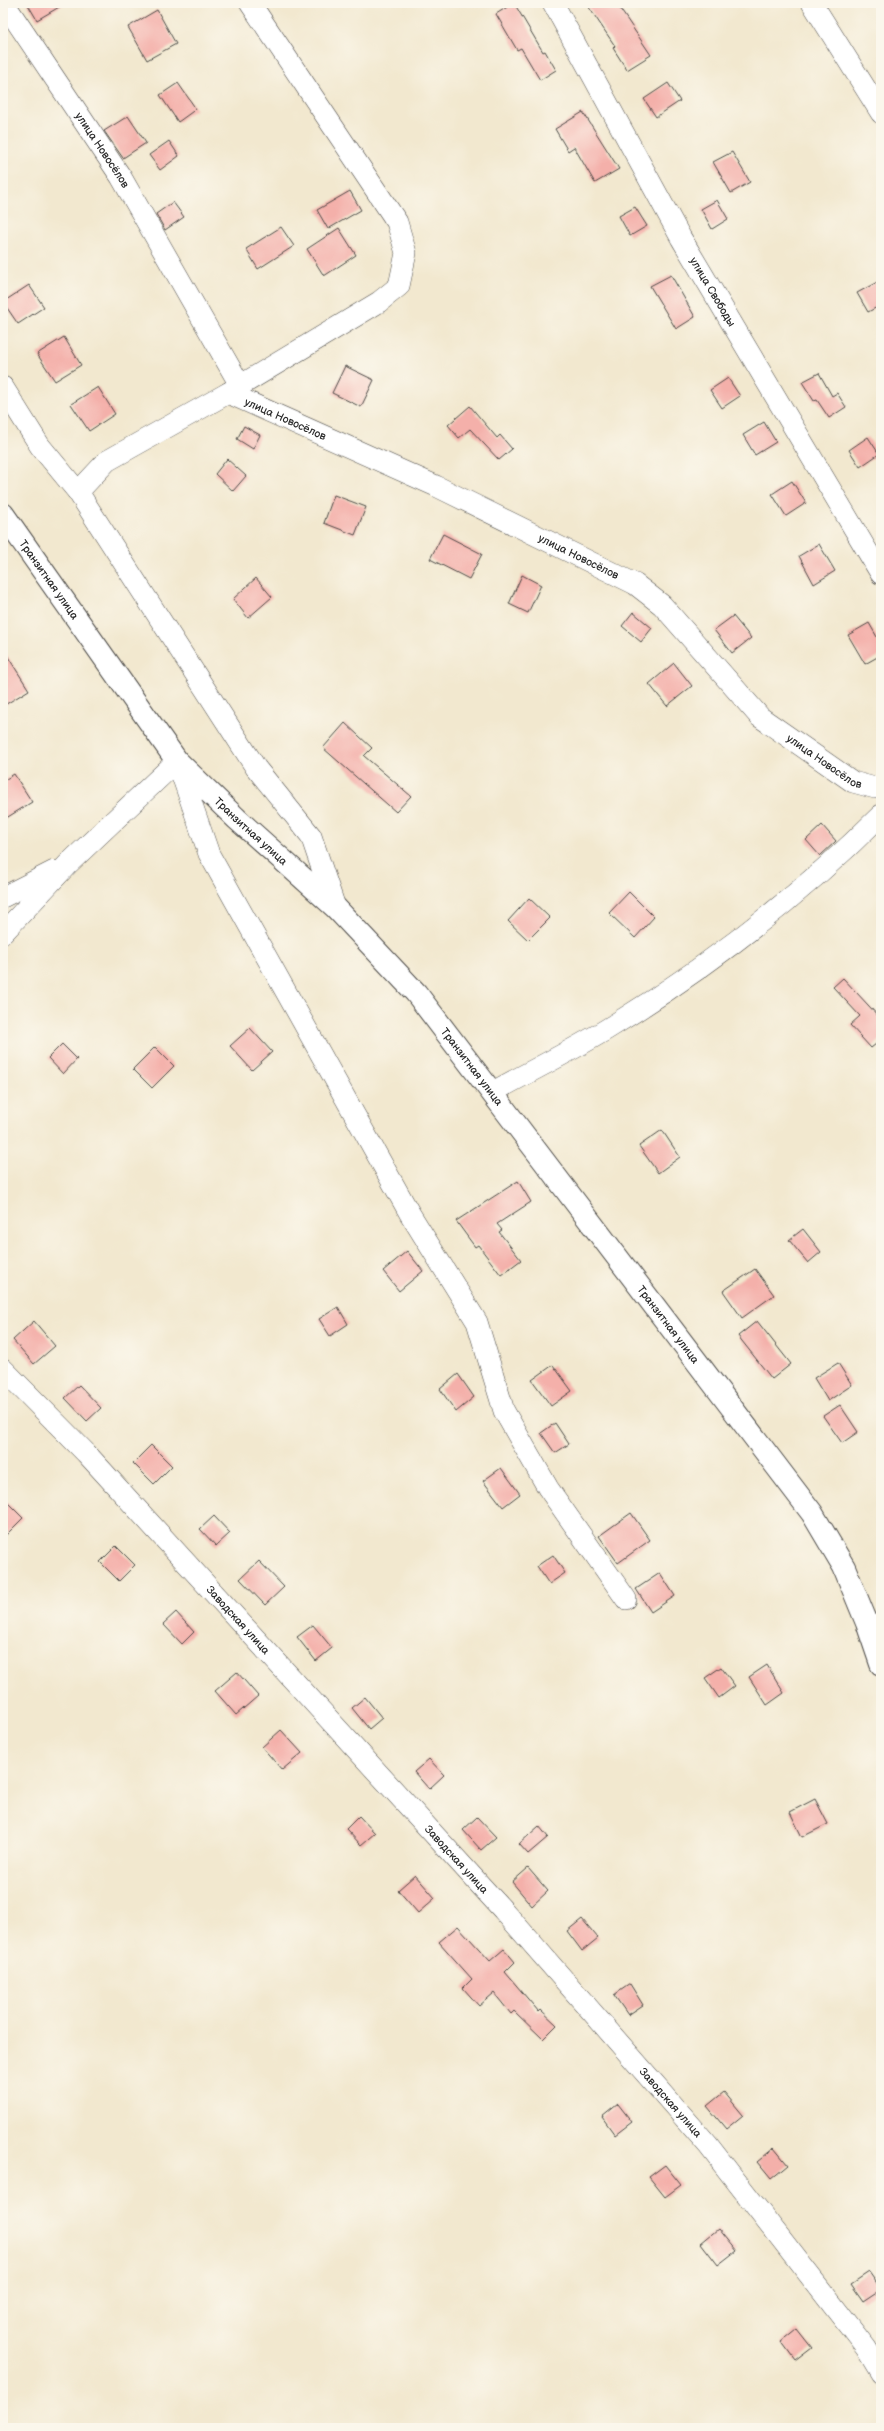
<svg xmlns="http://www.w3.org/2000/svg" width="884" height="2431" font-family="'Balsamiq Sans',sans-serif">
  <rect width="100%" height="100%" fill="#fbf7ec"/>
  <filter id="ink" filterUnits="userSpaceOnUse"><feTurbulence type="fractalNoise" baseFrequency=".025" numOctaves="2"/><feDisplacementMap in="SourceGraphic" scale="8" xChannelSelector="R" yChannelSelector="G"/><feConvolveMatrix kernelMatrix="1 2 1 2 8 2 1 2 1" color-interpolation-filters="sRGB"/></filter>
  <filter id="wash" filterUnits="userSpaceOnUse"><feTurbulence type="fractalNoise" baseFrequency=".012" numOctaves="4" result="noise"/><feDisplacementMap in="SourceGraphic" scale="16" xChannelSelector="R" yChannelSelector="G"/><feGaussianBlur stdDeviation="0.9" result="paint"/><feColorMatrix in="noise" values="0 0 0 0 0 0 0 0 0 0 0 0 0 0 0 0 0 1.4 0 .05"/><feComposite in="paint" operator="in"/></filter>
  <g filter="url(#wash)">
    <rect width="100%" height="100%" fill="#f2e8cf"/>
    <g id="blocks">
      <g fill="#f4b0aa">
        <path d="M 27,3 L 66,3 L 37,20 Z"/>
        <path d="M 514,3 L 543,52 L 545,51 L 556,70 L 540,80 L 521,48 L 517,50 L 496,14 Z"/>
        <path d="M 586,3 L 616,3 L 651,55 L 627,70 L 613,48 L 615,46 Z"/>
        <path d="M 157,10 L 176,44 L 147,60 L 128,27 Z"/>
        <path d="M 178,83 L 196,109 L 178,122 L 160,95 Z"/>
        <path d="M 668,83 L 680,101 L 656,117 L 644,99 Z"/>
        <path d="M 583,112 L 619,169 L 595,183 L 574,147 L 568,151 L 555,129 Z"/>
        <path d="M 128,116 L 146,143 L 123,158 L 104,131 Z"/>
        <path d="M 169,141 L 179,156 L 160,170 L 149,155 Z"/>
        <path d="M 732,152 L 750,182 L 731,193 L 713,162 Z"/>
        <path d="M 350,191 L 361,210 L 328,229 L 317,210 Z"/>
        <path d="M 717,200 L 728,219 L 712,229 L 701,209 Z"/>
        <path d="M 173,202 L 184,217 L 165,230 L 156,214 Z"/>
        <path d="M 635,207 L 647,226 L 630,236 L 619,216 Z"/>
        <path d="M 281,227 L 294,246 L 258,269 L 246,249 Z"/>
        <path d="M 339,228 L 356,255 L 324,276 L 307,249 Z"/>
        <path d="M 671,275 L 695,317 L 676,329 L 650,286 Z"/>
        <path d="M 881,280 L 881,305 L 868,312 L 857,293 Z"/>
        <path d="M 29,285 L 44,307 L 18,324 L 3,302 Z"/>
        <path d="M 64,337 L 81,365 L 55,381 L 37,354 Z"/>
        <path d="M 345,366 L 374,380 L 361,407 L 332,393 Z"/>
        <path d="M 819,373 L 832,396 L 837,393 L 846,407 L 829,418 L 817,400 L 814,401 L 802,382 Z"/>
        <path d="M 728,378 L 740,396 L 722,408 L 710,390 Z"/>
        <path d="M 98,387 L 115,414 L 89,431 L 71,404 Z"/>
        <path d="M 470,406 L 497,438 L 500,435 L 512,449 L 499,460 L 470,429 L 459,438 L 448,425 Z"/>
        <path d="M 764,422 L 776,442 L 755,455 L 743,435 Z"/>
        <path d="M 244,426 L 260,435 L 253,449 L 237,439 Z"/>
        <path d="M 868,437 L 879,454 L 860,467 L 849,450 Z"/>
        <path d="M 227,459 L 246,476 L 233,491 L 215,474 Z"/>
        <path d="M 792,481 L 806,503 L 786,516 L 772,494 Z"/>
        <path d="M 334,495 L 366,507 L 355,535 L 324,523 Z"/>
        <path d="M 443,534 L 482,554 L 469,579 L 430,559 Z"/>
        <path d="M 819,544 L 835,571 L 814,584 L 799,556 Z"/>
        <path d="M 522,575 L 541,585 L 528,613 L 509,604 Z"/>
        <path d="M 256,578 L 272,597 L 248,618 L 233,599 Z"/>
        <path d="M 633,612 L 652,628 L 641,642 L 622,626 Z"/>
        <path d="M 733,616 L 751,638 L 732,653 L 714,630 Z"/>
        <path d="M 869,623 L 881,644 L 881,655 L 865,664 L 848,635 Z"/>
        <path d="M 3,649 L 29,690 L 3,706 Z"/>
        <path d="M 674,663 L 692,686 L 667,706 L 649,684 Z"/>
        <path d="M 345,723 L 372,748 L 364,756 L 411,796 L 396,812 L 323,748 Z"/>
        <path d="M 14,774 L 32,802 L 3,820 L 3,781 Z"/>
        <path d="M 822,825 L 836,841 L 820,856 L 806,840 Z"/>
        <path d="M 629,892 L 654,917 L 635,938 L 609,913 Z"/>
        <path d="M 529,898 L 550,918 L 528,940 L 508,921 Z"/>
        <path d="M 843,978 L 881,1019 L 881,1040 L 871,1048 L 850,1025 L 860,1016 L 833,987 Z"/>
        <path d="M 250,1028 L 272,1052 L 252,1070 L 230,1046 Z"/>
        <path d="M 62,1044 L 77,1059 L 63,1074 L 48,1058 Z"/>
        <path d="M 155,1047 L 174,1066 L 152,1088 L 133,1069 Z"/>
        <path d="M 662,1130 L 680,1157 L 658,1173 L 639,1146 Z"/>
        <path d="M 518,1181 L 531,1202 L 497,1224 L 502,1230 L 499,1232 L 521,1260 L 501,1275 L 478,1245 L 475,1247 L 456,1221 Z"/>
        <path d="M 803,1229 L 821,1252 L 808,1263 L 789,1240 Z"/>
        <path d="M 407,1251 L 423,1271 L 399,1291 L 383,1271 Z"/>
        <path d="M 755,1269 L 774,1295 L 742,1318 L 723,1291 Z"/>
        <path d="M 338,1307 L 348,1324 L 330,1336 L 319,1319 Z"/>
        <path d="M 34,1321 L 55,1346 L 34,1364 L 13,1340 Z"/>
        <path d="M 757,1321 L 791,1364 L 772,1379 L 738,1336 Z"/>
        <path d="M 838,1363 L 852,1385 L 828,1401 L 814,1378 Z"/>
        <path d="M 553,1365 L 572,1391 L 551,1406 L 532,1380 Z"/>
        <path d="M 458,1374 L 474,1397 L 456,1412 L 440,1389 Z"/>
        <path d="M 79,1385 L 101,1408 L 87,1421 L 65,1398 Z"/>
        <path d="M 840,1405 L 858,1432 L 842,1443 L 823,1416 Z"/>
        <path d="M 555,1423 L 569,1444 L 555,1453 L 541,1433 Z"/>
        <path d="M 151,1445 L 172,1466 L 154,1484 L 133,1463 Z"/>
        <path d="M 501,1468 L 520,1494 L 503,1507 L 483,1481 Z"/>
        <path d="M 3,1498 L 23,1518 L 3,1538 Z"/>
        <path d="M 631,1513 L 650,1540 L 618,1563 L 599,1536 Z"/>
        <path d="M 214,1516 L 230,1533 L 216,1546 L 200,1529 Z"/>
        <path d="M 116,1546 L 135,1565 L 119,1581 L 100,1562 Z"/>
        <path d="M 553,1555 L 565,1573 L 549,1584 L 537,1566 Z"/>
        <path d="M 259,1561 L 284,1587 L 265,1605 L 240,1579 Z"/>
        <path d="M 660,1573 L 675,1596 L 651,1612 L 636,1589 Z"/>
        <path d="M 176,1612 L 194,1632 L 182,1644 L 163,1624 Z"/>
        <path d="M 313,1625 L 332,1648 L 316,1661 L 297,1637 Z"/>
        <path d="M 767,1665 L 784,1693 L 767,1705 L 749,1677 Z"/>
        <path d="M 721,1667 L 735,1686 L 719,1698 L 705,1678 Z"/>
        <path d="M 237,1672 L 258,1696 L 236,1715 L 215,1691 Z"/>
        <path d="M 365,1697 L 382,1718 L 369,1729 L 352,1708 Z"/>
        <path d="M 281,1730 L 302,1753 L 282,1770 L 262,1747 Z"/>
        <path d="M 429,1759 L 444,1775 L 429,1789 L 414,1772 Z"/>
        <path d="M 815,1799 L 828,1824 L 802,1837 L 790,1812 Z"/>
        <path d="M 359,1816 L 375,1833 L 361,1845 L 346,1829 Z"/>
        <path d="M 477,1817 L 496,1837 L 481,1850 L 463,1830 Z"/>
        <path d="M 539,1826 L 548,1837 L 528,1854 L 519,1844 Z"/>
        <path d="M 528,1868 L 548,1891 L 532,1906 L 512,1882 Z"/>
        <path d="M 415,1875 L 435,1898 L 418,1913 L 398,1890 Z"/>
        <path d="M 582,1919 L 598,1938 L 582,1951 L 567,1931 Z"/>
        <path d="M 458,1926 L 490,1961 L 504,1949 L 515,1962 L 505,1972 L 539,2012 L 541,2010 L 557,2025 L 543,2039 L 514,2011 L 511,2014 L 494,1993 L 479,2006 L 463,1988 L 472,1979 L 439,1942 Z"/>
        <path d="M 630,1984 L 643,2005 L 628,2015 L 614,1995 Z"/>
        <path d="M 724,2092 L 743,2115 L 726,2129 L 707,2106 Z"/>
        <path d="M 618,2104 L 632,2122 L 615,2135 L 602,2117 Z"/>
        <path d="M 774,2148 L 788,2165 L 771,2179 L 757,2162 Z"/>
        <path d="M 665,2165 L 681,2185 L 665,2197 L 649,2177 Z"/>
        <path d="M 718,2229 L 736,2251 L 718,2265 L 701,2243 Z"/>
        <path d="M 869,2272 L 881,2289 L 863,2301 L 851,2284 Z"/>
        <path d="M 797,2329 L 812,2348 L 795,2361 L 781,2342 Z"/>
      </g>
    </g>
  </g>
  <g filter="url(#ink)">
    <use href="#blocks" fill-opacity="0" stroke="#494744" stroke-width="1"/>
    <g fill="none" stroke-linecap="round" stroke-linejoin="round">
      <defs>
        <g id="minor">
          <path id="s1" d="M 4,3 L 121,177 L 240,385"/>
          <path id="s2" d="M 553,3 L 681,238 L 881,574"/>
          <path d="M 812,3 L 881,113"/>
          <path d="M 3,387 L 40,446 L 78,492 L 256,768 L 311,836 L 335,907"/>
          <path id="s3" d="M 228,393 L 436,486 L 635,584 L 662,605 L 760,717 L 853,782 L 875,788 L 881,786"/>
          <path d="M 78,492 L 107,461 L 228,393 L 379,302 L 399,286 L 406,253 L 397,222 L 250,3"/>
          <path d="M 3,897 L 54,871"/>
          <path d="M 3,933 L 68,864 L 177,761 L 209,854 L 410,1214 L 477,1322 L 504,1411 L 548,1488 L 626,1599"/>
          <path d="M 493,1092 C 532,1070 574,1050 612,1026 C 709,966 801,895 881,815"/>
          <path id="s4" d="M 3,1369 L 86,1453 L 503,1910 L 708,2145 L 866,2348 L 881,2373"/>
        </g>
        <g id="major">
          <path id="s5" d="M 3,514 L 177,761 L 237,819 L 335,907 L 416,993 L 812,1513 L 844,1567 L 867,1623 L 881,1664"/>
        </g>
      </defs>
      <use href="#minor" stroke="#494744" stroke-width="22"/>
      <use href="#major" stroke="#494744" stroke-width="24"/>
      <use href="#minor" stroke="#fff" stroke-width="21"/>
      <use href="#major" stroke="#fff" stroke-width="22"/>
    </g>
  </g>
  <g text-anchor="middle" stroke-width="3.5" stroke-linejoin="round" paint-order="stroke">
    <g font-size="11" fill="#2b2b2b" stroke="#fbf7ec">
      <text dy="4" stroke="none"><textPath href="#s1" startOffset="177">улица Новосёлов</textPath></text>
      <text dy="4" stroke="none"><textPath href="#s2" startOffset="330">улица Свободы</textPath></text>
      <text dy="4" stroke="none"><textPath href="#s3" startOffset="63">улица Новосёлов</textPath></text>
      <text dy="4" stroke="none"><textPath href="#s3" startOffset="387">улица Новосёлов</textPath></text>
      <text dy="4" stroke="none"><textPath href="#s5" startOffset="80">Транзитная улица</textPath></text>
      <text dy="4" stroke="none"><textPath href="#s3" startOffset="711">улица Новосёлов</textPath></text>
      <text dy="4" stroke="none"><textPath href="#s5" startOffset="404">Транзитная улица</textPath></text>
      <text dy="4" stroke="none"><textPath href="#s5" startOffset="728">Транзитная улица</textPath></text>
      <text dy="4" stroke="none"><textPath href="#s5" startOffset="1052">Транзитная улица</textPath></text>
      <text dy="4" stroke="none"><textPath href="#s4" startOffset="344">Заводская улица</textPath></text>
      <text dy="4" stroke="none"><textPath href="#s4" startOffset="668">Заводская улица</textPath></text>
      <text dy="4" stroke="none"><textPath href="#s4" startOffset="992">Заводская улица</textPath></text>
    </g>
  </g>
  <rect width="884" height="2431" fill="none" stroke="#fbf7ec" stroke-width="16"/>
</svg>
